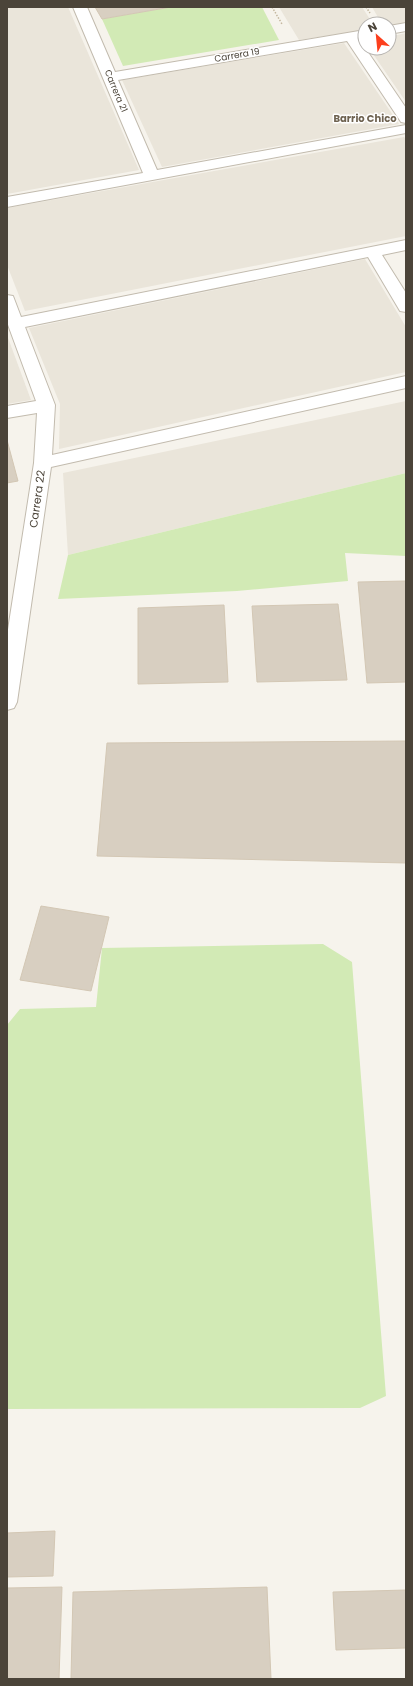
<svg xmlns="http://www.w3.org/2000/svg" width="413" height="1686" font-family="Poppins,sans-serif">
  <rect width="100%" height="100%" fill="#f6f3ec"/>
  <g fill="#eae5da">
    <path d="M 7,7 L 68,7 L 139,170 L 7,194 Z"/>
    <path d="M 279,7 L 362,7 L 373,24 L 365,24 L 365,30 L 299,40 Z"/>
    <path d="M 372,7 L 406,7 L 406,24 L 389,27 L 389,24 L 382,24 Z"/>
    <path d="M 406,33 L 406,102 L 369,48 L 389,48 L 389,37 Z"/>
    <path d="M 344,43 L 399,124 L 162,167 L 122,80 Z"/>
    <path d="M 404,137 L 406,139 L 406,236 L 25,311 L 7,265 L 7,208 Z"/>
    <path d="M 365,259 L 406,327 L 406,372 L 59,449 L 60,404 L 29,328 Z"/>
    <path d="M 7,335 L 31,400 L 7,404 Z"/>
    <path d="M 406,401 L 406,473 L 68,555 L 63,473 Z"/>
  </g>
  <g fill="#d2eab5">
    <path d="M 171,7 L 262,7 L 279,40 L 123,66 L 102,19 Z"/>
    <path d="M 406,473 L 406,556 L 345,553 L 348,581 L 237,591 L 58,599 L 68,555 Z"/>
    <path d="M 323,944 L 352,962 L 386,1396 L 360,1408 L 7,1409 L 7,1025 L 20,1009 L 96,1007 L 102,948 Z"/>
  </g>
  <g fill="#d8cfc1" stroke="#d3c7b4">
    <path d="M 95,7 L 171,7 L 102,19 Z"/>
    <path d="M 7,440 L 18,481 L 7,483 Z"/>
    <path d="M 406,581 L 406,682 L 367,683 L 358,582 Z"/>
    <path d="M 338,604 L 347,680 L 257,682 L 252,606 Z"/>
    <path d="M 224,605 L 228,682 L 138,684 L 138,608 Z"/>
    <path d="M 406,741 L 406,863 L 97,856 L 107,743 Z"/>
    <path d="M 41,906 L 109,917 L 91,991 L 20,980 Z"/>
    <path d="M 55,1531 L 53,1576 L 7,1577 L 7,1533 Z"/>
    <path d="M 62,1587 L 59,1679 L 7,1679 L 7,1588 Z"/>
    <path d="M 267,1587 L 271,1679 L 71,1679 L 73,1592 Z"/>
    <path d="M 406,1590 L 406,1648 L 336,1650 L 333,1592 Z"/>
  </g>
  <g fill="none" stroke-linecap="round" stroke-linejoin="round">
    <defs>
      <g id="minor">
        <path d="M 73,7 L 87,7 L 115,72 L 365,30 L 365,38 L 359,39 L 406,108 L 406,123 L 401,122 L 347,41 L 118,80 L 157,170 L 406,125 L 406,133 L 7,207 L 7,197 L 143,173 Z"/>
        <path d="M 406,23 L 406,31 L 389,34 L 389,26 Z"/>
        <path d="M 406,240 L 406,250 L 382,255 L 406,293 L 406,312 L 400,311 L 368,257 L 25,327 L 55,405 L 52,455 L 406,376 L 406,388 L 51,467 L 17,702 L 14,708 L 7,710 L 7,636 L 34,463 L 37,413 L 7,418 L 7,406 L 36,401 L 7,322 L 7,295 L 13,296 L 21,317 Z"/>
      </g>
    </defs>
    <use href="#minor" stroke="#c2bbae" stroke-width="2"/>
    <g stroke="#c4b79f" stroke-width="1.5" stroke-dasharray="1.5 1.5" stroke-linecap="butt">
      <path d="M 272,7 L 282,24"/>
      <path d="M 366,7 L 370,13"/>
    </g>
    <use href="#minor" fill="#fff" fill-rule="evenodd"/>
  </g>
  <g text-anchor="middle" stroke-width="3" stroke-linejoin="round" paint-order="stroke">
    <g font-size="9" fill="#4b4439" stroke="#fff">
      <text transform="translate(237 55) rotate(-10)" y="3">Carrera 19</text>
      <text transform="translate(116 91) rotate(67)" y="3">Carrera 21</text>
    </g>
    <g font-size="10" font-weight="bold" fill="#6e6250" stroke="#fff">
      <text x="365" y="122">Barrio Chico</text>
    </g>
    <g font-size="11" fill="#4b4439" stroke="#fff">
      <text transform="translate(37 499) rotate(-82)" y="4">Carrera 22</text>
    </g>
  </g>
  <rect width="413" height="1686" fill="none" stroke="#4b4439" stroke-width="16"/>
  <g transform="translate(377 36) rotate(333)"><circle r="19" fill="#ffffff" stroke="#b7b4b0"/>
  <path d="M0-3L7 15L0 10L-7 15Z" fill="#fc3f1d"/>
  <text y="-6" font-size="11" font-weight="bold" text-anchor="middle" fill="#4b4439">N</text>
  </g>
</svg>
